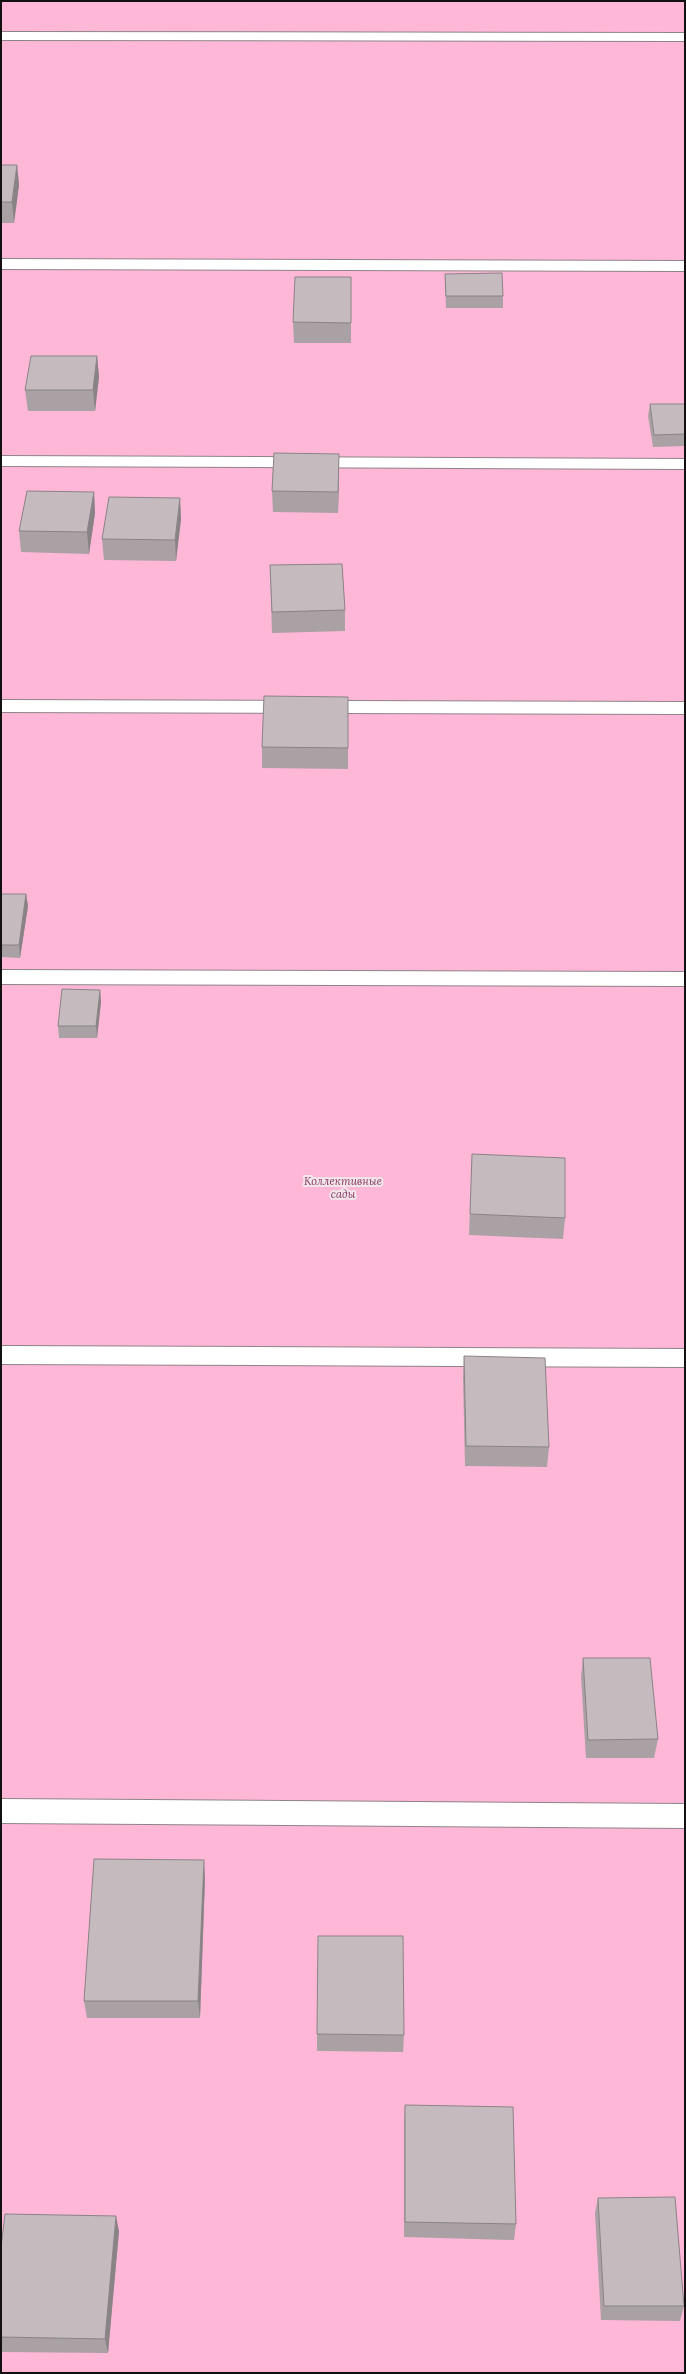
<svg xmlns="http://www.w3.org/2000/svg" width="686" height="2374" font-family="Lora,serif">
  <rect width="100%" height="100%" fill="#f1e7eb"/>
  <rect fill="#ffb7d7" x="1" y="1" width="684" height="2372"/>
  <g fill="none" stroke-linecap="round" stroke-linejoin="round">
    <defs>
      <g id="service">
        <path d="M 1,32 L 685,33 L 685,41 L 1,40 Z"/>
        <path d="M 1,259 L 685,261 L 685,271 L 1,269 Z"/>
        <path d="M 1,456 L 685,459 L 685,469 L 1,466 Z"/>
        <path d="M 1,700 L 685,702 L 685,714 L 1,712 Z"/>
        <path d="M 1,970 L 685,972 L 685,986 L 1,984 Z"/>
        <path d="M 1,1346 L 685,1349 L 685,1367 L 1,1364 Z"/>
        <path d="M 1,1799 L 685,1804 L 685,1828 L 1,1823 Z"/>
      </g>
    </defs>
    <use href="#service" stroke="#8d8488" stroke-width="2"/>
    <use href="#service" fill="#fff" fill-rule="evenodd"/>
  </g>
  <g fill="#a9a1a4">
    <path d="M 1,165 L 17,165 L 19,185 L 14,223 L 1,223 Z"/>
    <path d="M 445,274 L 503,296 L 503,308 L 446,308 L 445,285 Z"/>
    <path d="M 351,277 L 351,343 L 294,343 L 293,322 Z"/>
    <path d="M 97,356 L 99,377 L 95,411 L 28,411 L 25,390 Z"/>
    <path d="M 650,404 L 685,404 L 685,446 L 653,447 L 648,416 Z"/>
    <path d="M 339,454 L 338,513 L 273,512 L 272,491 Z"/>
    <path d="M 94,492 L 95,513 L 89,554 L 21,552 L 19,531 Z"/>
    <path d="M 180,498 L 181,519 L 176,561 L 104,560 L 102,539 Z"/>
    <path d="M 270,565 L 345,610 L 345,631 L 272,633 Z"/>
    <path d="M 348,697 L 348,769 L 262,768 L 262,747 Z"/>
    <path d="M 1,894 L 26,894 L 28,906 L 20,958 L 1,957 Z"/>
    <path d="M 100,990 L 101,1002 L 97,1038 L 59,1038 L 58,1026 Z"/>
    <path d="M 472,1154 L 565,1218 L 563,1239 L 469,1235 Z"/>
    <path d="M 464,1356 L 549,1447 L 547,1467 L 465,1466 L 463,1377 Z"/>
    <path d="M 583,1658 L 658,1739 L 654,1758 L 586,1758 L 581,1677 Z"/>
    <path d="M 205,1878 L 200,2018 L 87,2018 L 84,2001 Z"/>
    <path d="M 317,2034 L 404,2035 L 403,2052 L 317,2051 Z"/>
    <path d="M 405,2105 L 516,2224 L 514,2240 L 404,2237 L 404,2121 Z"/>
    <path d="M 598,2198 L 684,2306 L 680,2321 L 601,2320 L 595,2213 Z"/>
    <path d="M 119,2231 L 108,2353 L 1,2352 L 1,2247 Z"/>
  </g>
  <g fill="#8a8386">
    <path d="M 17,165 L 19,185 L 14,223 L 12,202 Z"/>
    <path d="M 97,356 L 99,377 L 95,411 L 93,390 Z"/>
    <path d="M 339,454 L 339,475 L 338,513 L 338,492 Z"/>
    <path d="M 94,492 L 95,513 L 89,554 L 87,532 Z"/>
    <path d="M 180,498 L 181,519 L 176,561 L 175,540 Z"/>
    <path d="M 26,894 L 28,906 L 20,958 L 19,945 Z"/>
    <path d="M 100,990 L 101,1002 L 97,1038 L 96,1026 Z"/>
    <path d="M 204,1860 L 205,1878 L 200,2018 L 198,2001 Z"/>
    <path d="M 116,2216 L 119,2231 L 108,2353 L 105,2339 Z"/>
  </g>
  <g fill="#c5bbbf" stroke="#8a8386">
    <path d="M 1,165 L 17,165 L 12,202 L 1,202 Z"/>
    <path d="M 502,273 L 503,296 L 446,296 L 445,274 Z"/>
    <path d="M 295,277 L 351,277 L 351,323 L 293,322 Z"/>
    <path d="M 31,356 L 97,356 L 93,390 L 25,390 Z"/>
    <path d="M 650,404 L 685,404 L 685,434 L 654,435 Z"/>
    <path d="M 274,453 L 339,454 L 338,492 L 272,491 Z"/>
    <path d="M 27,491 L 94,492 L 87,532 L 19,531 Z"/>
    <path d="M 109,497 L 180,498 L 175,540 L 102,539 Z"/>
    <path d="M 342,564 L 345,610 L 272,612 L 270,565 Z"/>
    <path d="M 264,696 L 348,697 L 348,748 L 262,747 Z"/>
    <path d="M 1,894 L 26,894 L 19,945 L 1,945 Z"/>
    <path d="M 62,989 L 100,990 L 96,1026 L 58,1026 Z"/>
    <path d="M 472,1154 L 565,1158 L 565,1218 L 470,1214 Z"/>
    <path d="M 464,1356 L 545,1358 L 549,1447 L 466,1446 Z"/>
    <path d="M 583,1658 L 650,1658 L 658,1739 L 588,1740 Z"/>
    <path d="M 94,1859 L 204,1860 L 198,2001 L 84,2001 Z"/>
    <path d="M 318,1936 L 403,1936 L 404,2035 L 317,2034 Z"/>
    <path d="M 405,2105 L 513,2107 L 516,2224 L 405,2222 Z"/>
    <path d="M 675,2197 L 684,2306 L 604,2306 L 598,2198 Z"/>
    <path d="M 5,2214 L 116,2216 L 105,2339 L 1,2337 L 1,2247 Z"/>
  </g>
  <g text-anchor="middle" stroke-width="4" stroke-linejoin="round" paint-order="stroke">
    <g font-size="11" font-style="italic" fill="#87335f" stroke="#f1e7eb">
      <text x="343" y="1185">Коллективные<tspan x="343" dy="13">сады</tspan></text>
    </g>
  </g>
  <rect width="686" height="2374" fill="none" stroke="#131011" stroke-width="4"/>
</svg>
